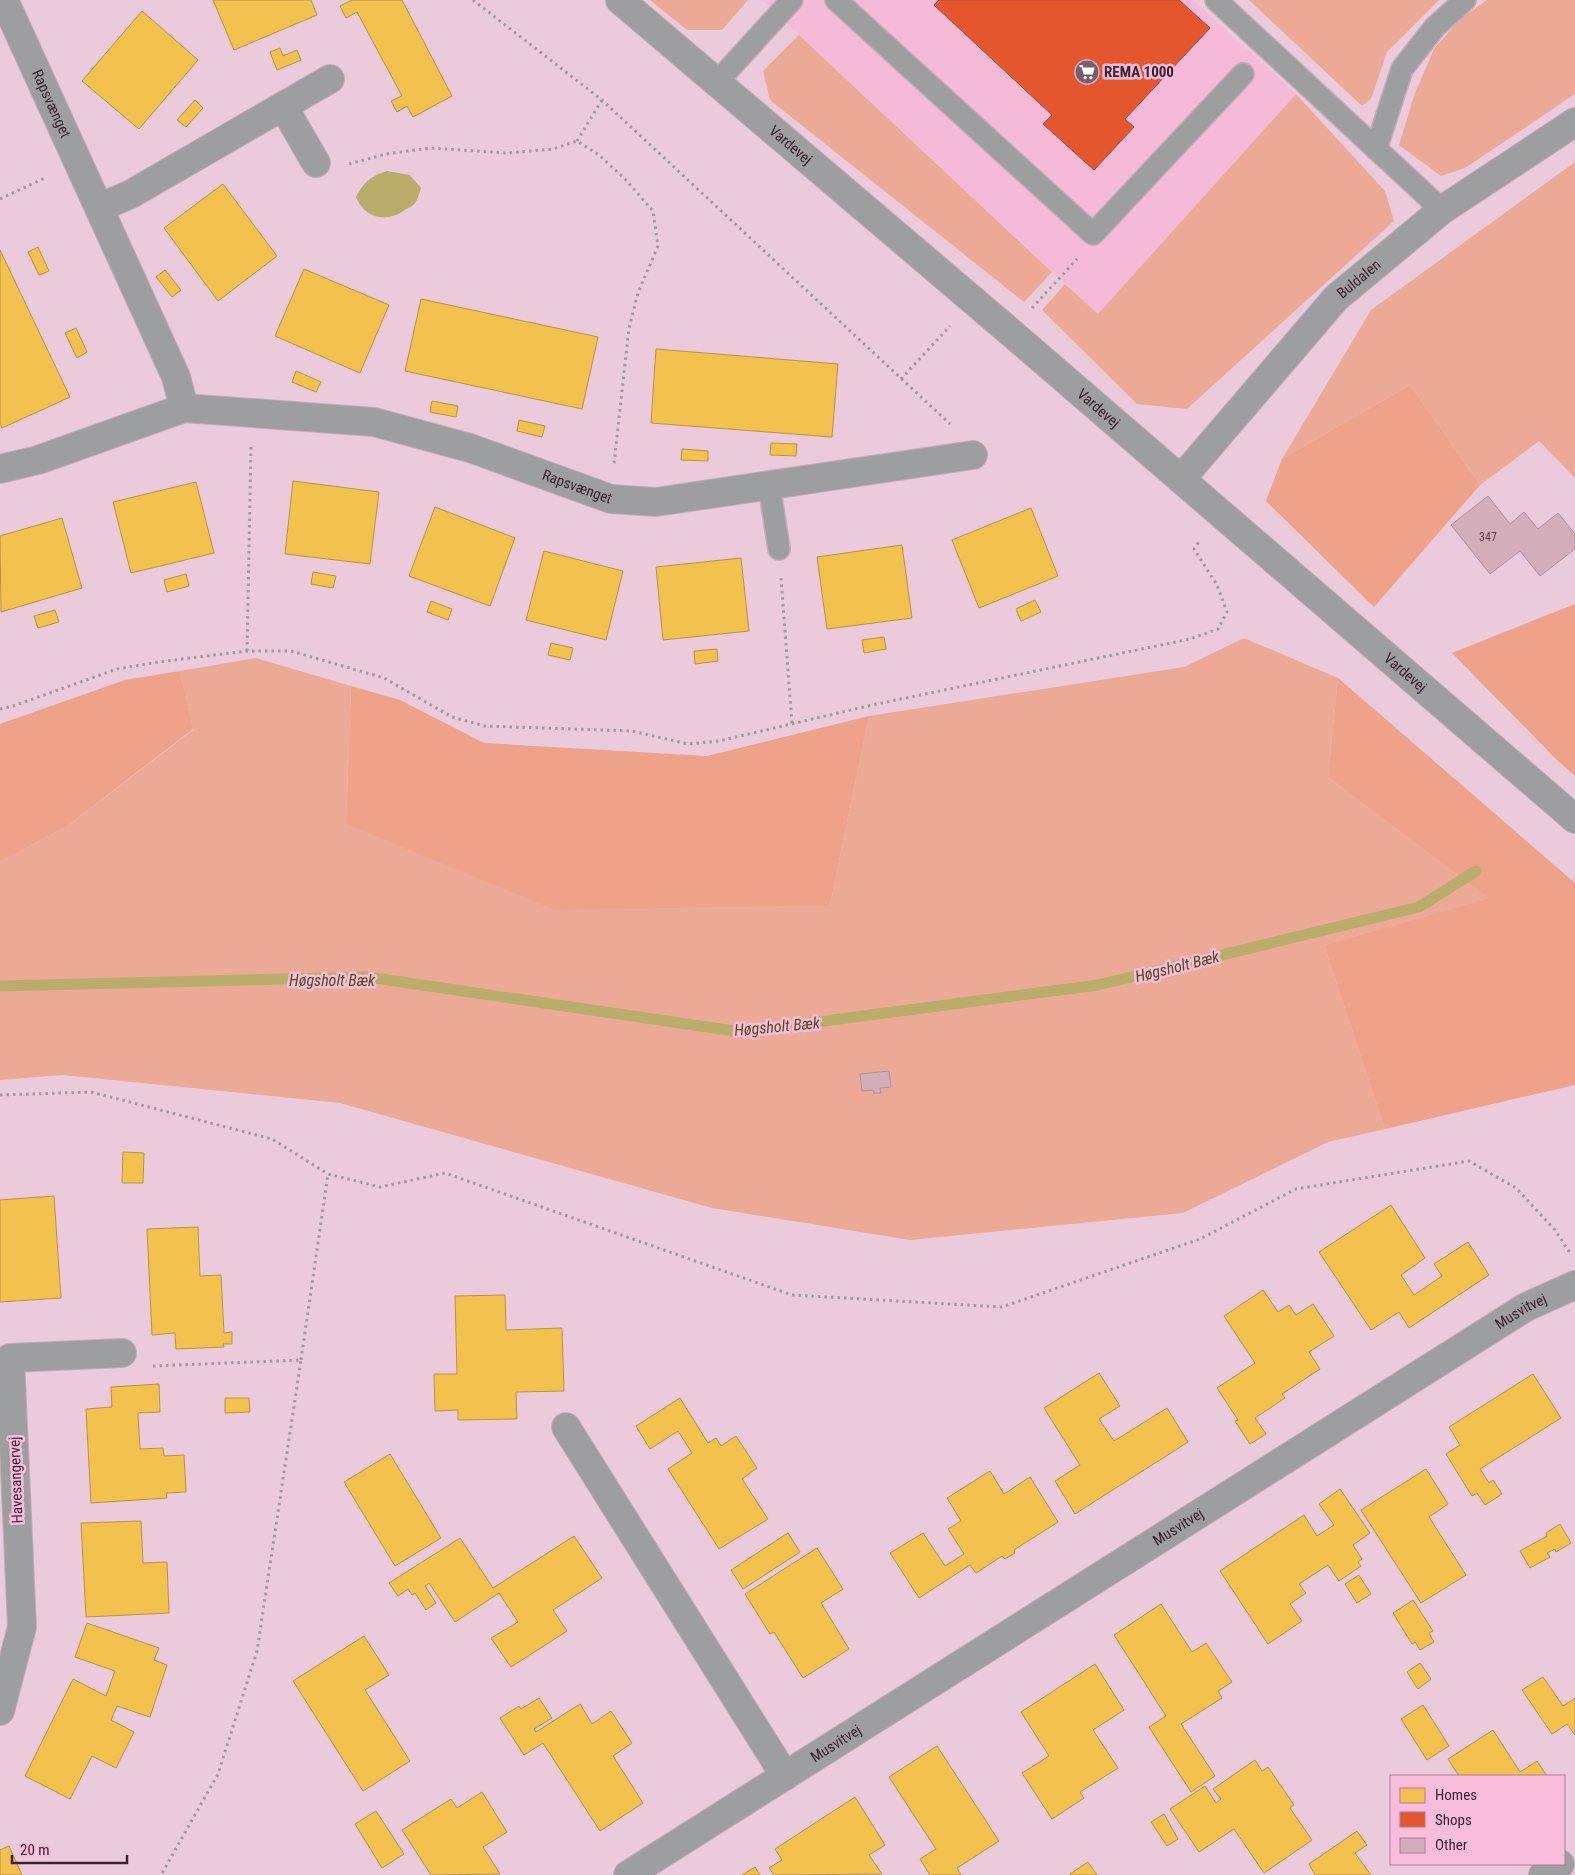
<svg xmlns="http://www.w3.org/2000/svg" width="1575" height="1875" font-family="'Roboto Condensed',sans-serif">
  <rect width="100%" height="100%" fill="#ebcadb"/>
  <path fill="#f6bad9" d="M 762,0 L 1193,0 L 1296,94 L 1098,314 Z"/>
  <g fill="#ecaa96">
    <path d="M 650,0 L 748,0 L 722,30 L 687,30 Z"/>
    <path d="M 1249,0 L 1439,0 L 1387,52 L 1371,99 L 1362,106 Z"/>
    <path d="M 1487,0 L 1575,0 L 1575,94 L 1465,168 L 1441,176 L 1399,145 L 1415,93 L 1434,49 L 1459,20 Z"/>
    <path d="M 799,35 L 1052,272 L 1024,302 L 770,100 L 763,71 Z"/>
    <path d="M 1296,94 L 1385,191 L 1394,221 L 1187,409 L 1137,404 L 1042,310 L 1065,284 L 1098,314 Z"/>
    <path d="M 1575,162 L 1575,476 L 1574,477 L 1539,441 L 1480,485 L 1410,385 L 1282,459 L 1371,310 Z"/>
    <path d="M 1244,638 L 1338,678 L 1328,777 L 1490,898 L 1324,945 L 1385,1129 L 1328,1142 L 1183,1213 L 910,1240 L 712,1208 L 340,1103 L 63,1075 L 0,1080 L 0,862 L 67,826 L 193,730 L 180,671 L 256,658 L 351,686 L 346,824 L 830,905 L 869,716 L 1184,667 Z"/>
  </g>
  <g fill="#eda289">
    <path d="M 1410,385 L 1480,485 L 1374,607 L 1266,501 L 1282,459 Z"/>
    <path d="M 1575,604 L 1575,776 L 1557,760 L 1452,653 Z"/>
    <path d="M 180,671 L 193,729 L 67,826 L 0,862 L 0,724 L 125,680 Z"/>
    <path d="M 1338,678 L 1575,883 L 1575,1085 L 1385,1129 L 1324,945 L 1489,898 L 1328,777 Z"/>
    <path d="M 351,686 L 400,700 L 484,743 L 707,756 L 869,716 L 830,905 L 555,910 L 346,824 Z"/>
  </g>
  <path fill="#baad6c" d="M 387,171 L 410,175 L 421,188 C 419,193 418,199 415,203 C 413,206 408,208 405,210 C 387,223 365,219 356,197 C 364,182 371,176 387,171 Z"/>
  <g fill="#f2c14e" stroke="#bc9145">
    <path d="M 213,0 L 311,0 L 317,15 L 234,50 Z"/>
    <path d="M 352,0 L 402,0 L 452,96 L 413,117 L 407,106 L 397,112 L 391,101 L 402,96 L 357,12 L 346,18 L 340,6 Z"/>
    <path d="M 142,11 L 198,60 L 139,129 L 82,81 Z"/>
    <path d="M 280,48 L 283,56 L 297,50 L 301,60 L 277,70 L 270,52 Z"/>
    <path d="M 195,100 L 203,108 L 186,127 L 177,120 Z"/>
    <path d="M 223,184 L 277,256 L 218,301 L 164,228 Z"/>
    <path d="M 38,247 L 49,271 L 39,275 L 28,252 Z"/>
    <path d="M 0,250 L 70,397 L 2,428 L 0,423 Z"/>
    <path d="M 304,269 L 389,305 L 360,373 L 275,336 Z"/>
    <path d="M 165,270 L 181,290 L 172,297 L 156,277 Z"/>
    <path d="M 421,299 L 598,337 L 582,409 L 405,371 Z"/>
    <path d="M 76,328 L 87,352 L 77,358 L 65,333 Z"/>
    <path d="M 656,349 L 838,364 L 832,437 L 651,423 Z"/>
    <path d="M 296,371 L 321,382 L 316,392 L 292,382 Z"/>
    <path d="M 432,401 L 458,406 L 456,417 L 430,412 Z"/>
    <path d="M 519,420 L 545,426 L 542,437 L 517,431 Z"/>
    <path d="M 771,443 L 797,444 L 796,456 L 770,455 Z"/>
    <path d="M 682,449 L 708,451 L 708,461 L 681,460 Z"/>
    <path d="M 293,481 L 379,492 L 370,564 L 285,554 Z"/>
    <path d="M 196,482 L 214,553 L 131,573 L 113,502 Z"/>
    <path d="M 435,507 L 515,538 L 490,606 L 409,576 Z"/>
    <path d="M 1031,508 L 1058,576 L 979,608 L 952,540 Z"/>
    <path d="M 62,518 L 82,588 L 1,612 L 0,536 Z"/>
    <path d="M 902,545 L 912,618 L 827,629 L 817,557 Z"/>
    <path d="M 544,551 L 623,571 L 606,640 L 526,620 Z"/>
    <path d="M 741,558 L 749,631 L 663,640 L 656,567 Z"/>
    <path d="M 313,572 L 336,576 L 333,588 L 311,584 Z"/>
    <path d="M 186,574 L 189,586 L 167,592 L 164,580 Z"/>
    <path d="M 1035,600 L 1041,612 L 1021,621 L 1016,609 Z"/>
    <path d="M 431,601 L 452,609 L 448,620 L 427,612 Z"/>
    <path d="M 55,610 L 59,622 L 38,628 L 34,616 Z"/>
    <path d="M 884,637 L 886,649 L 864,653 L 862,640 Z"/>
    <path d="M 551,643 L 573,648 L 570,660 L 548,655 Z"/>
    <path d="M 717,649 L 718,661 L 695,664 L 694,651 Z"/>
    <path d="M 123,1152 L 144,1153 L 143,1183 L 122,1183 Z"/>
    <path d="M 54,1196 L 61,1298 L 0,1302 L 0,1200 Z"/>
    <path d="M 1391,1205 L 1425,1258 L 1401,1275 L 1414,1295 L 1442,1276 L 1434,1264 L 1468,1242 L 1489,1275 L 1409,1328 L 1399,1312 L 1371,1330 L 1319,1252 Z"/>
    <path d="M 198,1227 L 200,1276 L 221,1275 L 224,1333 L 232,1332 L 232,1344 L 223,1344 L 224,1347 L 176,1349 L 175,1333 L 152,1335 L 147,1229 Z"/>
    <path d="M 1263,1290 L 1278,1312 L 1289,1305 L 1296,1315 L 1313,1304 L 1334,1336 L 1309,1352 L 1320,1369 L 1282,1394 L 1285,1398 L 1255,1418 L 1266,1434 L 1250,1444 L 1235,1421 L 1238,1420 L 1217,1388 L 1255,1363 L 1224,1316 Z"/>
    <path d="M 505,1295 L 506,1330 L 562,1328 L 564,1391 L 516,1392 L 517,1419 L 458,1420 L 458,1410 L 435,1411 L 434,1374 L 457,1374 L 455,1296 Z"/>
    <path d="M 1099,1373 L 1120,1406 L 1099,1419 L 1114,1441 L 1167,1408 L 1188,1442 L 1075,1514 L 1055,1481 L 1080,1465 L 1044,1408 Z"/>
    <path d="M 1533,1374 L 1561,1418 L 1480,1469 L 1489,1483 L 1493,1480 L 1502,1494 L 1485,1505 L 1477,1493 L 1472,1496 L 1446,1454 L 1460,1445 L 1449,1427 Z"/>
    <path d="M 159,1384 L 160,1412 L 138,1413 L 140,1449 L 163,1448 L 164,1456 L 184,1455 L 186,1492 L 166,1493 L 167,1498 L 91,1503 L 86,1409 L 112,1407 L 111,1387 Z"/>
    <path d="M 225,1398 L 249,1398 L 250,1412 L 225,1413 Z"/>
    <path d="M 680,1398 L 708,1443 L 716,1438 L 721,1446 L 736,1436 L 757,1468 L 742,1479 L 768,1519 L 719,1549 L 668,1469 L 692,1453 L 678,1431 L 650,1449 L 636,1426 Z"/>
    <path d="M 390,1454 L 441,1538 L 395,1566 L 344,1482 Z"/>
    <path d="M 1426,1469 L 1448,1504 L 1429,1517 L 1466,1575 L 1421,1603 L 1361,1510 Z"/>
    <path d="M 990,1471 L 1004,1494 L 1030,1477 L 1058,1522 L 1014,1550 L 1015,1553 L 1005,1559 L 1002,1556 L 976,1573 L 970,1565 L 919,1598 L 890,1553 L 923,1533 L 945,1566 L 964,1554 L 948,1529 L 961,1521 L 947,1498 Z"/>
    <path d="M 1340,1489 L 1370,1533 L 1353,1545 L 1362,1559 L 1358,1562 L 1361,1566 L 1339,1581 L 1328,1565 L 1299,1584 L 1306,1593 L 1290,1604 L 1302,1621 L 1268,1644 L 1220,1571 L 1304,1515 L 1317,1536 L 1334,1525 L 1319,1504 Z"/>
    <path d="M 141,1521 L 143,1563 L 167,1562 L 169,1613 L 86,1617 L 81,1523 Z"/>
    <path d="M 1560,1524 L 1571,1543 L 1556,1552 L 1555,1549 L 1547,1553 L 1550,1557 L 1530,1568 L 1520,1551 L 1547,1536 L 1546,1533 Z"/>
    <path d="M 788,1533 L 800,1552 L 743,1589 L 731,1570 Z"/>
    <path d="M 574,1536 L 602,1578 L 553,1610 L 567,1631 L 511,1667 L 491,1638 L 518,1622 L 499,1593 L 455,1622 L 429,1583 L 425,1586 L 436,1603 L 426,1610 L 415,1593 L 412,1595 L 408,1589 L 398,1596 L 389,1583 L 460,1538 L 493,1588 Z"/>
    <path d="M 817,1548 L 843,1589 L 821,1603 L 849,1649 L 803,1678 L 774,1632 L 770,1634 L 745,1594 Z"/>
    <path d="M 1359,1575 L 1371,1594 L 1357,1603 L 1345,1584 Z"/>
    <path d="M 1413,1600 L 1433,1631 L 1429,1633 L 1434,1642 L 1420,1650 L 1415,1642 L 1412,1644 L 1393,1613 Z"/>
    <path d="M 1161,1604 L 1192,1652 L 1206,1643 L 1232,1682 L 1218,1691 L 1222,1698 L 1181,1724 L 1215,1776 L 1191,1792 L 1149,1727 L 1166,1716 L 1114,1635 Z"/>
    <path d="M 87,1623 L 159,1648 L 154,1660 L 167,1665 L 150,1717 L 117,1706 L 111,1720 L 134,1732 L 116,1768 L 92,1756 L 70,1799 L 25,1776 L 73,1679 L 106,1696 L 115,1671 L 75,1657 Z"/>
    <path d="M 364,1636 L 389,1675 L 365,1690 L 410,1761 L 363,1791 L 293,1681 Z"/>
    <path d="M 1420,1663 L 1431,1679 L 1418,1689 L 1407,1672 Z"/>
    <path d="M 1095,1664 L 1124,1710 L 1093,1730 L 1118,1768 L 1080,1792 L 1084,1798 L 1052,1819 L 1022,1773 L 1049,1756 L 1021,1712 Z"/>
    <path d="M 1543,1677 L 1563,1706 L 1575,1698 L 1575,1735 L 1567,1724 L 1552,1734 L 1522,1690 Z"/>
    <path d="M 539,1698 L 552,1718 L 534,1729 L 536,1732 L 580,1704 L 592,1724 L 611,1711 L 632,1743 L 613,1756 L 643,1803 L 600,1831 L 543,1743 L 524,1755 L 500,1718 L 519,1706 L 521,1709 Z"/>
    <path d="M 1423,1705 L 1449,1746 L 1427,1760 L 1401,1719 Z"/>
    <path d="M 1493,1730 L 1520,1772 L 1537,1761 L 1547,1776 L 1459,1776 L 1448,1759 Z"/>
    <path d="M 937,1746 L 999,1841 L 957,1868 L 961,1875 L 930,1875 L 920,1859 L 936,1849 L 889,1777 Z"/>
    <path d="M 1255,1760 L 1262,1771 L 1268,1767 L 1294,1805 L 1290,1808 L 1312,1840 L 1264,1873 L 1234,1829 L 1199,1852 L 1170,1809 L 1205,1786 L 1216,1803 L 1221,1799 L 1213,1789 Z"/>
    <path d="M 482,1792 L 507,1832 L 483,1847 L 500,1874 L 431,1875 L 402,1830 L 451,1799 L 457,1808 Z"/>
    <path d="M 855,1797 L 885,1845 L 869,1855 L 882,1874 L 774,1875 L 769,1868 L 782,1860 L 775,1849 Z"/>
    <path d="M 376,1811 L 404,1854 L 382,1868 L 355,1824 Z"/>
    <path d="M 1164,1814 L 1178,1839 L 1167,1846 L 1151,1822 Z"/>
    <path d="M 1357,1831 L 1367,1845 L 1355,1853 L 1371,1875 L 1315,1875 L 1309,1864 Z"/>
    <path d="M 9,1846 L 22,1875 L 0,1875 L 0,1850 Z"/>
    <path d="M 1088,1862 L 1097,1875 L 1071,1875 L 1070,1874 Z"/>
    <path d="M 755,1867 L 760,1875 L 742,1875 Z"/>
  </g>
  <path fill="#e4572e" stroke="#b2462f" d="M 939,0 L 1179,0 L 1210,28 L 1125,119 L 1134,127 L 1094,170 L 1043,124 L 1052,115 L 934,5 Z"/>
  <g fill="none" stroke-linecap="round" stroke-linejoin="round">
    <path stroke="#baad6c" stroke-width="11" d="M 0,986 L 368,977 L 741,1032 L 1098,985 L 1419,907 L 1476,871"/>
  </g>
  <g fill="#d3adba" stroke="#ae919c">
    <path d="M 1488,496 L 1510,524 L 1524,512 L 1538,529 L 1558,513 L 1575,534 L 1575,549 L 1540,576 L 1520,551 L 1490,574 L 1451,525 Z"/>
    <path d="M 889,1071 L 891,1087 L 880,1088 L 881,1093 L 874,1093 L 873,1090 L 862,1091 L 860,1074 Z"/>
  </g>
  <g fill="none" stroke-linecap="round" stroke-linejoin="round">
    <defs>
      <g id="service">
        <path d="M 836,0 L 1093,234 L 1243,74"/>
        <path d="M 1216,0 L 1442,210"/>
        <path d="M 717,82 L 792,0"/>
        <path d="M 1376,149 L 1402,69 L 1435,27 L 1465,0"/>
        <path d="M 769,485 L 779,549"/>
      </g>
      <g id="minor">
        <path id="s1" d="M 4,0 L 176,377 L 184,408"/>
        <path d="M 283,106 L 316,163"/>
        <path d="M 99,208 L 131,194 L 330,79"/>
        <path id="s2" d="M 0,469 L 38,460 L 184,408 L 374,422 L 470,448 L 611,499 L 656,502 L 973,455"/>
        <path d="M 566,1427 L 785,1776"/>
        <path d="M 0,1711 L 22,1627 L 10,1358 L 122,1353"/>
        <path id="s3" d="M 628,1875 L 1526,1307 L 1575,1285"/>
        <path d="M 1543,1875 L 1560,1864"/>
      </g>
      <g id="tertiary">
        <path id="s4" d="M 620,0 L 1002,325 L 1575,819"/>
        <path id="s5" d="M 1181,479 L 1336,298 L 1442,210 L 1575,122"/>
      </g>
    </defs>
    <use href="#service" stroke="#c6aab9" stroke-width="24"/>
    <use href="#minor" stroke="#c6aab9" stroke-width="30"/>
    <use href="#tertiary" stroke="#c6aab9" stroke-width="30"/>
    <g stroke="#9f9a9f" stroke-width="3" stroke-dasharray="2.5 4" stroke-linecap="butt">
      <path d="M 473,0 L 602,100 L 950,424"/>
      <path d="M 577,141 L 602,100"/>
      <path d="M 349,164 L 386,154 L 430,148 L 507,153 L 553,149 L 577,141 L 599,155 L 626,180 L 653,211 L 658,246 L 638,293 L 629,328 L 614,464"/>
      <path d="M 0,199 L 47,177"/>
      <path d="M 1032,308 L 1077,259"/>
      <path d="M 901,379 L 950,326"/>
      <path d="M 781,578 L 792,724"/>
      <path d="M 247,651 L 251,447"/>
      <path d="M 0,709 L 13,706 L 117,669 L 158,662 L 247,651 L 291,651 L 384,678 L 452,717 L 485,726 L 632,731 L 688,744 L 719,741 L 872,705 L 1190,639 L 1218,629 L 1227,612 L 1217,585 L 1194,549 L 1200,540"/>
      <path d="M 0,1095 L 91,1092 L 272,1139 L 328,1174 L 380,1187 L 445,1173 L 792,1295 L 1002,1307 L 1200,1239 L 1296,1189 L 1469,1161 L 1516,1188 L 1555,1230 L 1570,1253"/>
      <path d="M 301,1360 L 328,1174"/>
      <path d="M 153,1366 L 301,1360 L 257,1651 L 218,1774 L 161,1875"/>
    </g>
    <use href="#service" stroke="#9d9ea0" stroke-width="21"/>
    <use href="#minor" stroke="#9d9ea0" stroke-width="28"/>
    <use href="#tertiary" stroke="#9d9ea0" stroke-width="28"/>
  </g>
  <defs>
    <symbol id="supermarket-disc" viewBox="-11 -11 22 22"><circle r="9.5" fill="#7a5c6c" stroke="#f9bcdb"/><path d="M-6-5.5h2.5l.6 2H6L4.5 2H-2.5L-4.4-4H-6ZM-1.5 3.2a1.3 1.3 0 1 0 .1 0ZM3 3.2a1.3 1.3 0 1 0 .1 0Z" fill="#fff"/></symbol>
  </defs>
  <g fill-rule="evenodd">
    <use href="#supermarket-disc" x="1073" y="58" width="28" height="28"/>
  </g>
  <g text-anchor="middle" stroke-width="5" stroke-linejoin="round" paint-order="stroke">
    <g font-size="12" fill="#624352">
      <text x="1488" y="541">347</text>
    </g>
    <g font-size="15" font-weight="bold" fill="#3d2030" stroke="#f9bcdb" text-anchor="start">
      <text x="1104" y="77">REMA 1000</text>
    </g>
    <g font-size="15" fill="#3d2030" stroke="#f9bcdb">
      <text dy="5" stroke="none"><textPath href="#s1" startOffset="114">Rapsvænget</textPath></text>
      <text dy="5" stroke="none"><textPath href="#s4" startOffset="224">Vardevej</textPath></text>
      <text dy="5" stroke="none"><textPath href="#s5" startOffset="268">Buldalen</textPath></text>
      <text dy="5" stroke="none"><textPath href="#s4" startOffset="629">Vardevej</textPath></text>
      <text dy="5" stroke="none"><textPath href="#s2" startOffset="598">Rapsvænget</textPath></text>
      <text dy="5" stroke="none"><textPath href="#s4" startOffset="1034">Vardevej</textPath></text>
      <text dy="5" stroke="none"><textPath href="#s3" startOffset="1056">Musvitvej</textPath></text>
      <text transform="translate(16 1480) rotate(-92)" y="5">Havesangervej</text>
      <text dy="5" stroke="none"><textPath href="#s3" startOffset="651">Musvitvej</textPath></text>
      <text dy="5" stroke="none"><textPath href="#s3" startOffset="246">Musvitvej</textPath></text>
    </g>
    <g font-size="16" font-style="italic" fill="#514f1a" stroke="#f9bcdb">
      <text transform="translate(1177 966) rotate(-14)" y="6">Høgsholt Bæk</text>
      <text x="332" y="986">Høgsholt Bæk</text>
      <text transform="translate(777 1026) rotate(-5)" y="6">Høgsholt Bæk</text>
    </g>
  </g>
  <rect x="1390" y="1775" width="175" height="90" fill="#f9bcdb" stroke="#ae7e97"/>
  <rect x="1400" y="1788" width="25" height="15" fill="#f2c14e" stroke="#ae7e97"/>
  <text x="1435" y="1800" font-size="15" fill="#3d2030">Homes</text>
  <rect x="1400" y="1812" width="25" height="15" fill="#e4572e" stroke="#ae7e97"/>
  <text x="1435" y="1825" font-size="15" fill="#3d2030">Shops</text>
  <rect x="1400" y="1838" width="25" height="15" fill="#d3adba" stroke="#ae7e97"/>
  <text x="1435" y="1850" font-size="15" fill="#3d2030">Other</text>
  <path d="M12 1855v8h115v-8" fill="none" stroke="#3d2030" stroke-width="2.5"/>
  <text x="20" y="1855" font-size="15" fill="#3d2030" stroke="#f9bcdb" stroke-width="4" paint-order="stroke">20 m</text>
</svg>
